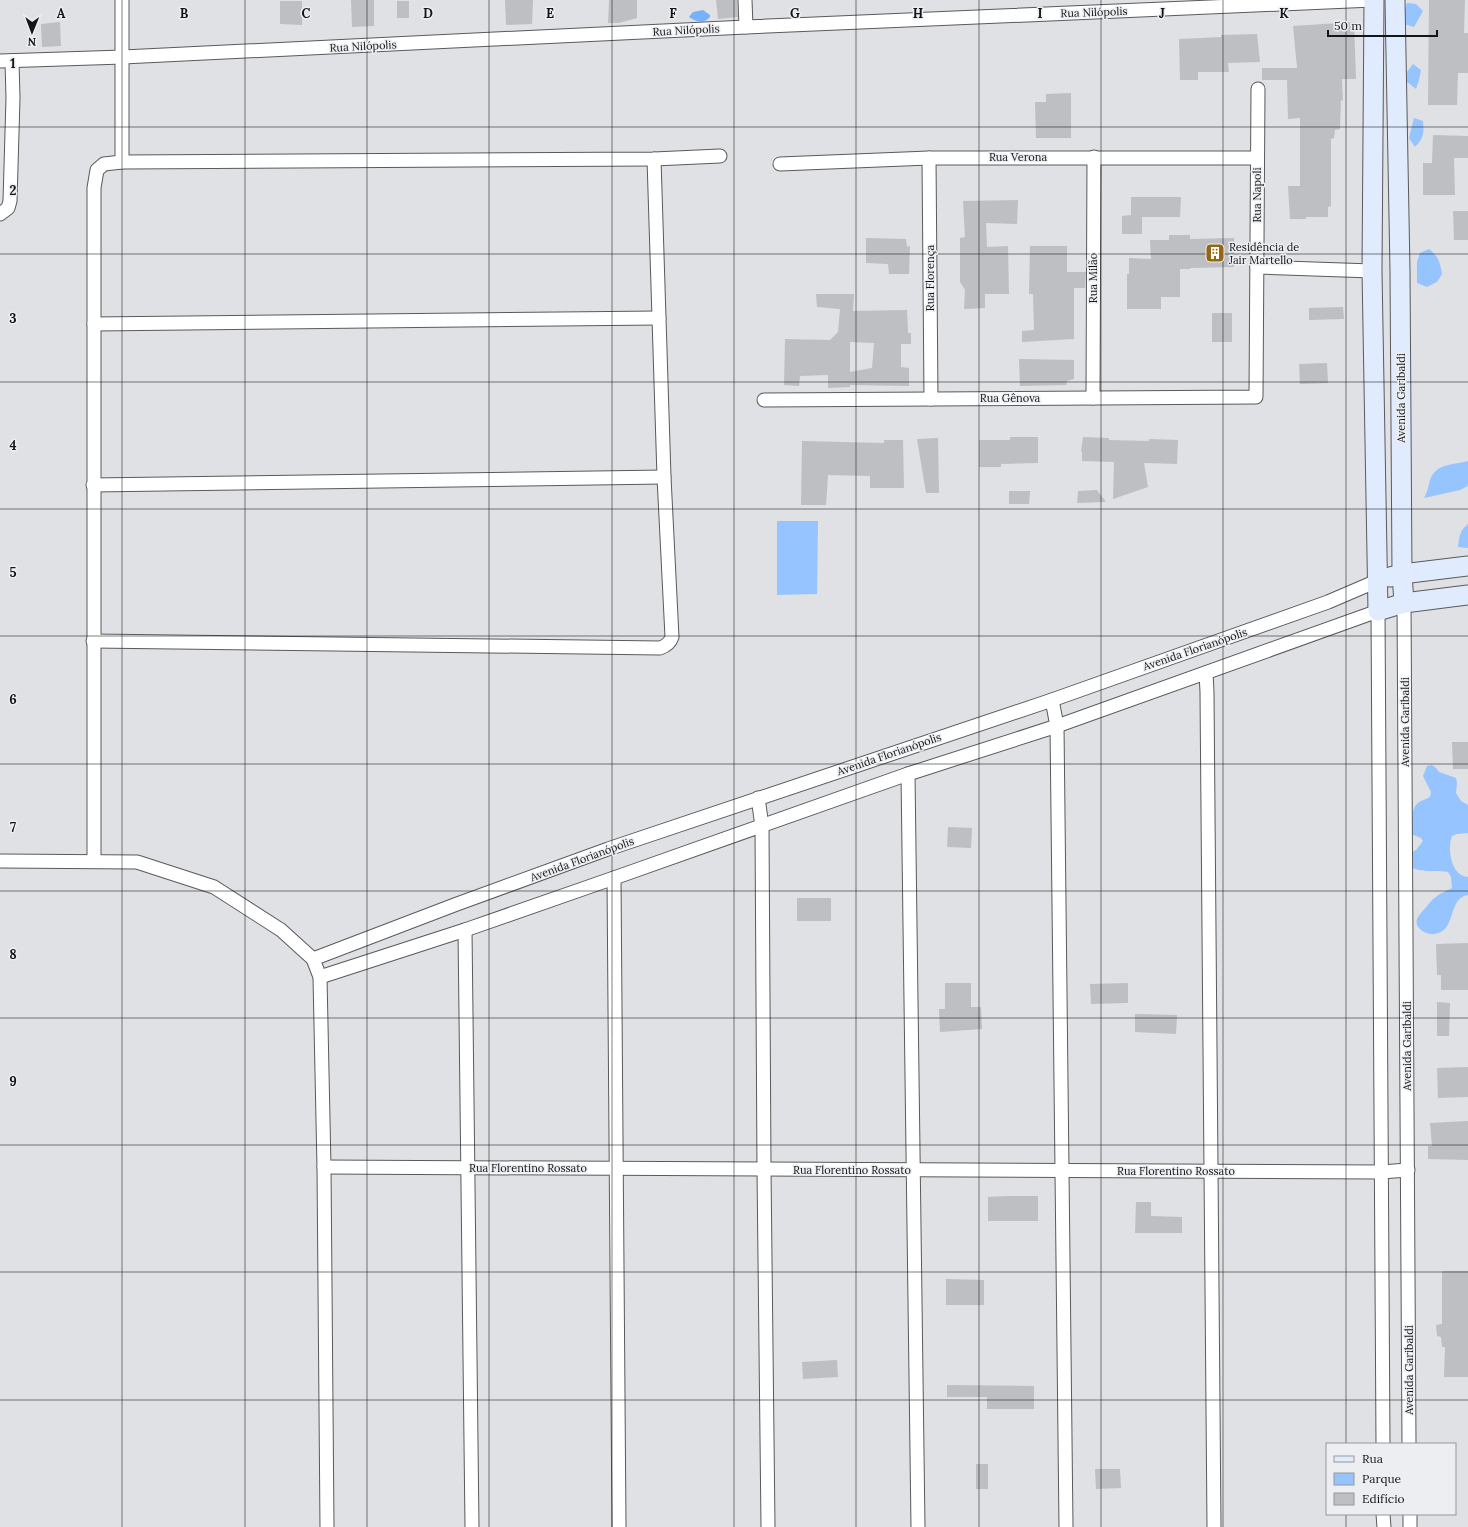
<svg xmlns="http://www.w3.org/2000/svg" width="1468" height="1527" font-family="Lora,serif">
  <rect width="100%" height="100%" fill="#dfe1e4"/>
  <g fill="#96c4ff">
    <path d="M 1407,3 L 1416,4 L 1423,11 L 1414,27 L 1404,24 L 1404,13 Z"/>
    <path d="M 1413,64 L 1421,70 L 1419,80 L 1416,89 L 1407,82 L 1407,72 Z"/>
    <path d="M 1414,118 L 1423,121 C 1424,133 1424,138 1415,147 L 1409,138 Z"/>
    <path d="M 1429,249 C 1438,256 1440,262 1442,274 L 1437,282 L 1427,287 L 1417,283 L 1417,262 L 1420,253 Z"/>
    <path d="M 1468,461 L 1468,486 L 1460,490 L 1424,498 C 1428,491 1428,488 1430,480 C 1436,463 1454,465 1468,461 Z"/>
    <path d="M 777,521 L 818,521 L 817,594 L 777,595 Z"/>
    <path d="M 1468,524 L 1468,548 L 1458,547 C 1459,537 1460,530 1468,524 Z"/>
    <path d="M 1432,765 L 1436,768 L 1439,772 L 1456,778 L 1457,783 L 1456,793 L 1461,801 L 1468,805 L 1468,833 L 1457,834 L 1452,836 C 1447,849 1451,876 1468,877 L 1468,895 C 1447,898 1457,932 1434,934 C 1430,935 1423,932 1420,929 C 1411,920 1422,913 1427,906 C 1430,903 1432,899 1436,897 C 1440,893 1447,891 1452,888 L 1451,877 L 1448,872 C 1434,869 1425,874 1410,867 L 1412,852 L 1416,850 L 1423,841 L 1421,838 L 1411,834 C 1411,827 1411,807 1418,803 C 1422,800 1427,799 1430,797 L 1431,792 L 1423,776 L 1427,766 Z"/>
  </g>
  <path fill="#76b1fb" d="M 703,10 L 710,15 L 710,17 C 704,24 696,22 689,17 L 693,12 Z"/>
  <g fill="#bdbfc2" fill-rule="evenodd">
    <path d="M 351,0 L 374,0 L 374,26 L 352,27 Z"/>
    <path d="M 505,0 L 533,0 L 532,24 L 506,25 Z"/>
    <path d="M 609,0 L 637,0 L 637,18 L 619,23 L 608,23 Z"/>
    <path d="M 716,0 L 737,0 L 738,17 L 718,19 Z"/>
    <path d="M 1429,0 L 1465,0 L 1464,33 L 1468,33 L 1468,73 L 1458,73 L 1457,105 L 1428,105 Z"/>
    <path d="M 280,1 L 302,1 L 302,25 L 280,24 Z"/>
    <rect x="397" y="1" width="12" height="17"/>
    <path d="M 60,22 L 61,46 L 42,47 L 41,24 Z"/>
    <path d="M 1354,22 L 1356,79 L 1342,79 L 1343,101 L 1341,100 L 1340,129 L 1335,130 L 1334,138 L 1331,139 L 1331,206 L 1328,207 L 1328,217 L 1306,217 L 1306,219 L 1290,219 L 1288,186 L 1300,186 L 1300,118 L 1288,119 L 1287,80 L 1262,80 L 1262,68 L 1297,68 L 1293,26 Z"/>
    <path d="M 1257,34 L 1260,62 L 1228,63 L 1229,72 L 1198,72 L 1198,80 L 1180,80 L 1179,39 L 1221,37 L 1221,35 Z"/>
    <path d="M 1071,93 L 1071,138 L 1036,138 L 1035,102 L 1046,102 L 1046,94 Z"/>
    <path d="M 1433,135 L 1468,136 L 1468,158 L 1454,158 L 1455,195 L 1423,195 L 1423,163 L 1432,163 Z"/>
    <path d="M 1131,197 L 1181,197 L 1180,217 L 1142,217 L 1142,234 L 1122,234 L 1122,216 L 1131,215 Z"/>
    <path d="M 1018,200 L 1017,224 L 986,223 L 987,247 L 1008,246 L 1009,294 L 985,294 L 985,308 L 964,309 L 965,290 L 960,282 L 960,238 L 965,237 L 963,201 Z"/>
    <path d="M 1453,211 L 1468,211 L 1468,240 L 1454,240 Z"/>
    <path d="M 1169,235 L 1190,235 L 1190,239 L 1234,238 L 1234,267 L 1190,268 L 1190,269 L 1180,269 L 1180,297 L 1161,297 L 1161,309 L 1127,309 L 1127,274 L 1129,274 L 1129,258 L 1151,259 L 1150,240 L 1169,240 Z"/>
    <path d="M 866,238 L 906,239 L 907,247 L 910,246 L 909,274 L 889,274 L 888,264 L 866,263 Z"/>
    <path d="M 1030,246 L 1067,246 L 1067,272 L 1086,272 L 1085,288 L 1074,288 L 1074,339 L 1022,342 L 1022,331 L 1034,330 L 1033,294 L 1029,294 Z"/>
    <path d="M 816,294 L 854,294 L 853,311 L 907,310 L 908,333 L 911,333 L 911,344 L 901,344 L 901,367 L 909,368 L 909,386 L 850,385 L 850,387 L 828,388 L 828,375 L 800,376 L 799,386 L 784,385 L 785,339 L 830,340 L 838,332 L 840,309 L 817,307 ZM 850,342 L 874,343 L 872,368 L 850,372 Z"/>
    <path d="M 1343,307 L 1344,319 L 1309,320 L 1309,308 Z"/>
    <rect x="1212" y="313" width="20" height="29"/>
    <path d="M 1019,359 L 1074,360 L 1074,379 L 1067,381 L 1066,385 L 1020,386 Z"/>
    <path d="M 1327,363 L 1328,383 L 1300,384 L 1299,364 Z"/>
    <path d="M 1010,437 L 1038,437 L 1038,463 L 1001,464 L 1001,467 L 979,467 L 979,440 L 1010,440 Z"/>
    <path d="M 1083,437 L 1109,438 L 1109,440 L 1149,441 L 1149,439 L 1178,440 L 1177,464 L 1144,463 L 1148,487 L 1113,499 L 1114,462 L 1082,461 L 1082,451 L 1081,452 Z"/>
    <path d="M 938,438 L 939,493 L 926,493 L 917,439 Z"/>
    <path d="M 884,440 L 903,440 L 904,488 L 870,488 L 870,476 L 828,475 L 826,505 L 801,505 L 802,441 L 884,443 Z"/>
    <path d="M 1097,490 L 1106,502 L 1077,503 L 1078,491 Z"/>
    <path d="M 1009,491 L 1030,491 L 1029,504 L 1009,504 Z"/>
    <path d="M 1452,742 L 1468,742 L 1468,769 L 1453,769 Z"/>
    <path d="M 948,827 L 972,828 L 971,848 L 947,847 Z"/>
    <rect x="797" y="898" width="34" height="23"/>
    <path d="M 1468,943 L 1468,990 L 1441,990 L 1441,975 L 1437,975 L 1436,944 Z"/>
    <path d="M 945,983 L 971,983 L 971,1007 L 981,1007 L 982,1029 L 940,1032 L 939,1009 L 945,1009 Z"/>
    <path d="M 1128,983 L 1128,1003 L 1091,1004 L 1090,984 Z"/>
    <path d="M 1437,1002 L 1450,1003 L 1449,1036 L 1437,1036 Z"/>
    <path d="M 1135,1014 L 1177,1015 L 1176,1034 L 1135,1032 Z"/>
    <path d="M 1468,1067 L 1468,1097 L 1438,1098 L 1437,1068 Z"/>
    <path d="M 1468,1121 L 1468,1160 L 1428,1159 L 1428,1146 L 1432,1146 L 1430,1123 Z"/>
    <path d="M 1007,1196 L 1038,1196 L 1038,1221 L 988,1221 L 988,1197 Z"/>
    <path d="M 1136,1202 L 1151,1202 L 1151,1216 L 1182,1217 L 1182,1233 L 1135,1233 Z"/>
    <path d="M 1442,1271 L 1468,1271 L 1468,1377 L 1444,1377 L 1445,1347 L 1442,1347 L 1441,1337 L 1437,1336 L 1436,1325 L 1442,1324 Z"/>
    <path d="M 946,1279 L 984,1280 L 984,1305 L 946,1305 Z"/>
    <path d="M 837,1360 L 838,1377 L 803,1379 L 802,1362 Z"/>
    <path d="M 947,1385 L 1034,1386 L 1034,1409 L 987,1409 L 987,1397 L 947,1397 Z"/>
    <rect x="976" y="1464" width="12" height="25"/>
    <path d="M 1095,1469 L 1120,1469 L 1121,1488 L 1096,1489 Z"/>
  </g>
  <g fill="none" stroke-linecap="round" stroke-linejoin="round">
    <defs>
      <g id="street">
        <path d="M 745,0 L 746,27"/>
        <path d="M 0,61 L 123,57 L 746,27 L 1373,0"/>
        <path d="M 929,158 L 931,399"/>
        <path d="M 122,162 L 122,0"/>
        <path d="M 780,164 L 929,158 L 1257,158"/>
        <path d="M 0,214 L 8,208 L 10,201 L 13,98 L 12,61"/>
        <path d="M 1257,267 L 1372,271"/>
        <path d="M 94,324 L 659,318"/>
        <path d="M 1093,398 L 1094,157"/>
        <path d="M 764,400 L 1256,397 L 1258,89"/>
        <path d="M 93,485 L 664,477"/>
        <path d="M 1404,603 L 1409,1444"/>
        <path d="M 93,641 L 660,648 C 666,646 670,643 672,637 L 664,477 L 654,159"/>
        <path d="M 1206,673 L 1207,692 L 1214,1527"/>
        <path d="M 1052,700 L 1057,726 L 1066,1527"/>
        <path d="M 908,774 L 918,1527"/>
        <path d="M 758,798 L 762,826 L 764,1169 L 768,1527"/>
        <path d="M 0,861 L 137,862 L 214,887 L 281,930 L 313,959 L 320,977 L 324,1167 L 327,1527"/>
        <path d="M 94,861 L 94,188 L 97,170 L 104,164 L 122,162 L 654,159 L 720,156"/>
        <path d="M 614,878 L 619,1527"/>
        <path d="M 465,930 L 472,1527"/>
        <path d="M 313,959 L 457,904 L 608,849 L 1052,700 L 1328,602 L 1377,581"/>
        <path d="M 320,977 L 465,930 L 614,878 L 908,774 L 1057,726 L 1378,611 L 1383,1444"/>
        <path d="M 324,1167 L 1381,1172 L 1408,1170"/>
        <path d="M 1383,1514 L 1384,1527"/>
        <path d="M 1410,1514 L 1410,1527"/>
      </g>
      <g id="secondary">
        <path d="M 1374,0 L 1372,271 L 1378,611 L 1404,603 L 1468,595"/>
        <path d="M 1395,0 L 1400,271 L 1402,574 L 1404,603"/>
        <path d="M 1390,577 L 1402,574 L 1468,566"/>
      </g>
    </defs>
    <use href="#street" stroke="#585a5c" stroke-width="15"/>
    <use href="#secondary" stroke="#585a5c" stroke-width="21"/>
    <use href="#street" stroke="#fff" stroke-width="13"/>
    <use href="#secondary" stroke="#e0ecfd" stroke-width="19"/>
  </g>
  <path fill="none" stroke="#141516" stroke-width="1" stroke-opacity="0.55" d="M 122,0 L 122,1527M 245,0 L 245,1527M 367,0 L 367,1527M 489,0 L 489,1527M 612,0 L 612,1527M 734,0 L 734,1527M 856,0 L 856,1527M 979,0 L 979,1527M 1101,0 L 1101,1527M 1223,0 L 1223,1527M 1346,0 L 1346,1444M 0,127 L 1468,127M 0,254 L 1468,254M 0,382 L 1468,382M 0,509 L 1468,509M 0,636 L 1468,636M 0,764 L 1468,764M 0,891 L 1468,891M 0,1018 L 1468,1018M 0,1145 L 1468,1145M 0,1272 L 1468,1272M 0,1400 L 1468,1400M 1346,1514 L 1346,1527"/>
  <defs>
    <symbol id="building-square" viewBox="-11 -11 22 22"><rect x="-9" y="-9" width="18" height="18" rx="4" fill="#946513" stroke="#eceef1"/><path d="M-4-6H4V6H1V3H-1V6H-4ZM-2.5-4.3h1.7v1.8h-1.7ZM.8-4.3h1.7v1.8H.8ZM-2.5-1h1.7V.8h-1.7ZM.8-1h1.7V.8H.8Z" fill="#fff"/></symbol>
  </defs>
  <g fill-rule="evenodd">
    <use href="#building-square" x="1204" y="242" width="22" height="22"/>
  </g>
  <g text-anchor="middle" stroke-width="3" stroke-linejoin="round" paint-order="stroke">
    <g font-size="11" fill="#141516" stroke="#eceef1">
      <text transform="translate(1094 12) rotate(-2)" y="4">Rua Nilópolis</text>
      <text transform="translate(686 30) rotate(-3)" y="4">Rua Nilópolis</text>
      <text transform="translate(363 46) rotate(-3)" y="4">Rua Nilópolis</text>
      <text x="1018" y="161">Rua Verona</text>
      <text transform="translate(1257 195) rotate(-90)" y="4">Rua Napoli</text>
      <text transform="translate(930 278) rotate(-90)" y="4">Rua Florença</text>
      <text transform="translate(1093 278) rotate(-90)" y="4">Rua Milão</text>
      <text x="1010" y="402">Rua Gênova</text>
      <text transform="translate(1401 398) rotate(-90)" y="4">Avenida Garibaldi</text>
      <text transform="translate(1195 649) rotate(-19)" y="4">Avenida Florianópolis</text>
      <text transform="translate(1405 722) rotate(-90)" y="4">Avenida Garibaldi</text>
      <text transform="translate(889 754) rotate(-19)" y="4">Avenida Florianópolis</text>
      <text transform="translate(582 859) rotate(-20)" y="4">Avenida Florianópolis</text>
      <text transform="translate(1407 1046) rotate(-90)" y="4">Avenida Garibaldi</text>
      <text x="528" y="1172">Rua Florentino Rossato</text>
      <text x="852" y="1174">Rua Florentino Rossato</text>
      <text x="1176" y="1175">Rua Florentino Rossato</text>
      <text transform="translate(1409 1370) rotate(-90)" y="4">Avenida Garibaldi</text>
    </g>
    <g font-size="11" fill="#141516" stroke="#eceef1" text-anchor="start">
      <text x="1229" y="251">Residência de<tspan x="1229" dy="13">Jair Martello</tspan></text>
    </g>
  </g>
  <g font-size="13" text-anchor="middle" font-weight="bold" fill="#141516" stroke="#eceef1" stroke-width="3" stroke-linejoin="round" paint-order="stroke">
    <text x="61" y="18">A</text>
    <text x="184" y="18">B</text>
    <text x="306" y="18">C</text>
    <text x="428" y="18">D</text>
    <text x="550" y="18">E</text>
    <text x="673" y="18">F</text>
    <text x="795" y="18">G</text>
    <text x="918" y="18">H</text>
    <text x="1040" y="18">I</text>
    <text x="1162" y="18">J</text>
    <text x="1284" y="18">K</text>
    <text x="13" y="68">1</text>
    <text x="13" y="195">2</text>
    <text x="13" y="323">3</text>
    <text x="13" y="450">4</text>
    <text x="13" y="577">5</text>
    <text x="13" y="704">6</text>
    <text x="13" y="832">7</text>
    <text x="13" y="959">8</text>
    <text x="13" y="1086">9</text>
  </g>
  <rect x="1326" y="1443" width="130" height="72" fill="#eceef1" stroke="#969799"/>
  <rect x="1334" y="1456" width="20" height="6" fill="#e0ecfd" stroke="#969799"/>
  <text x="1362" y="1463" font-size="12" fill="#141516">Rua</text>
  <rect x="1334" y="1473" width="20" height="12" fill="#96c4ff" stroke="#969799"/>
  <text x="1362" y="1483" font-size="12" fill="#141516">Parque</text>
  <rect x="1334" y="1493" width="20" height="12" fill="#bdbfc2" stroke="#969799"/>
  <text x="1362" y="1503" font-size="12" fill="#141516">Edifício</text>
  <g transform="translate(32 32) rotate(181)" stroke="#eceef1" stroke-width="3" paint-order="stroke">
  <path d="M0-3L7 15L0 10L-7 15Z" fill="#141516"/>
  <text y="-6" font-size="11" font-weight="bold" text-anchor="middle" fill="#141516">N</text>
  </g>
  <path d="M1328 30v6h109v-6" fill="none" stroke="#141516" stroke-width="2"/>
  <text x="1334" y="30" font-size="12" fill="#141516" stroke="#eceef1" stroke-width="3" paint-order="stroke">50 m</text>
</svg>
